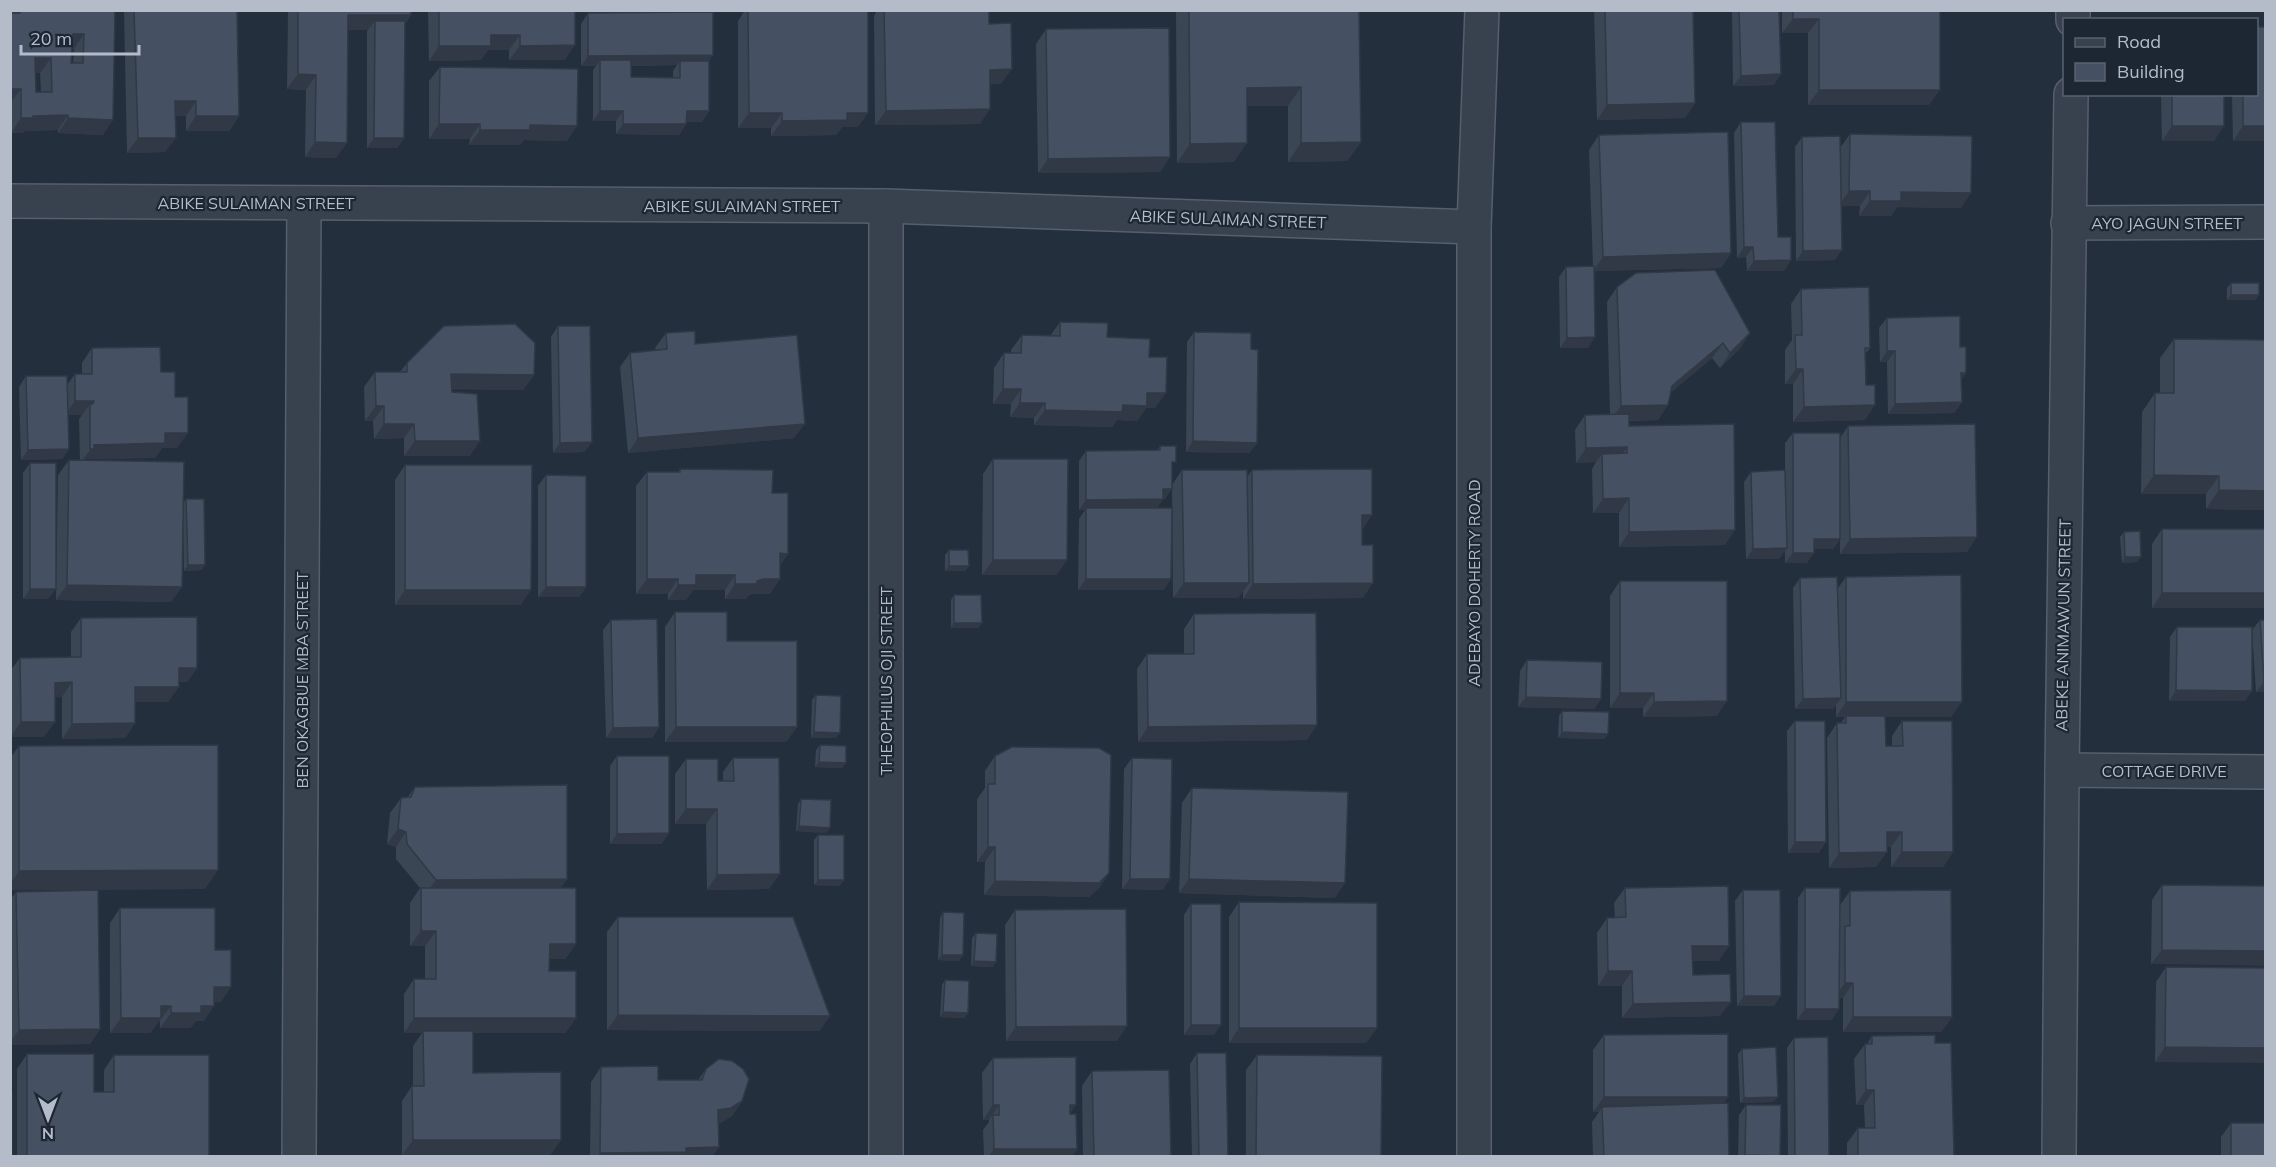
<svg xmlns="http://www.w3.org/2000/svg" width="2276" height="1167" font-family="Mulish,sans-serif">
  <rect width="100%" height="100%" fill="#242f3e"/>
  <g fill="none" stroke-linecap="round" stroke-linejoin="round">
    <defs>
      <g id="minor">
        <path d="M 2073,20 L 2073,10"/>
        <path d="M 10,201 L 886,206 L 1474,227"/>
        <path d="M 886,206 L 886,1156"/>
        <path d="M 2068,223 L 2266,222"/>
        <path d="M 2062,770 L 2266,772"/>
        <path d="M 299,1156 L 304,203"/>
        <path d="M 1474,1156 L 1474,227 L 1482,10"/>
        <path d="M 2059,1156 L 2062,770 L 2071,94"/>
      </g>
    </defs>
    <use href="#minor" stroke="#565f6c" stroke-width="36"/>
    <use href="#minor" stroke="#38414e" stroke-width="33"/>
  </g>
  <g fill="#3b4654" fill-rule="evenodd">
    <path d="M 10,10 L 115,10 L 103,135 L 58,133 L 58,130 L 25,131 L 23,133 L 11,133 ZM 72,49 L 74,49 L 73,63 L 71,63 ZM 35,73 L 40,73 L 41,92 L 36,92 Z"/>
    <path d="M 124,10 L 237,10 L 239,116 L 229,131 L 186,131 L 186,116 L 175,116 L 165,152 L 127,153 Z"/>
    <path d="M 288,10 L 411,10 L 411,15 L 405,24 L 404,138 L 397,148 L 367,148 L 367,31 L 368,30 L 348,30 L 336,158 L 305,157 L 306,90 L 287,89 Z"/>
    <path d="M 428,10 L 575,10 L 565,60 L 509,60 L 509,50 L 488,50 L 481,60 L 429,61 Z"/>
    <path d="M 745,10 L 868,10 L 858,127 L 842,127 L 836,135 L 771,136 L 771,128 L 738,128 L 738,21 Z"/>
    <path d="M 877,10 L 989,10 L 989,24 L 1001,84 L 990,84 L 980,124 L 875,125 L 874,16 Z"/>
    <path d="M 1176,10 L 1359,10 L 1361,142 L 1347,161 L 1288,162 L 1288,106 L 1247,106 L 1234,162 L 1177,163 Z"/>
    <path d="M 1594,10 L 1693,10 L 1695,103 L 1685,118 L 1597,120 Z"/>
    <path d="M 1732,10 L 1779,10 L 1774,85 L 1733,86 Z"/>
    <path d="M 1782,10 L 1940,10 L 1929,105 L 1808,105 L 1808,33 L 1782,33 Z"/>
    <path d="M 588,13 L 709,61 L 709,111 L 702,122 L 687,122 L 679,135 L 616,134 L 616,121 L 593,121 L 593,70 L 596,66 L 581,66 L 581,24 ZM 677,65 L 673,71 L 673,78 L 631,77 L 631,66 Z"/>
    <path d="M 1046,29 L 1170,157 L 1160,172 L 1038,173 L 1036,44 Z"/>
    <path d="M 440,67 L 567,141 L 524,140 L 520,145 L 469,145 L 470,139 L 429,139 L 429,81 Z"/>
    <path d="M 2154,94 L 2224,94 L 2214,141 L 2162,141 L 2161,95 Z"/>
    <path d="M 2232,94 L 2256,94 L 2265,141 L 2233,141 Z"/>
    <path d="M 1741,122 L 1778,237 L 1791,260 L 1784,271 L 1747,271 L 1746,257 L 1737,258 L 1734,133 Z"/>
    <path d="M 1850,134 L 1961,208 L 1897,207 L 1891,216 L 1859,216 L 1860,206 L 1841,206 L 1835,260 L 1796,261 L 1795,147 L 1802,137 L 1840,148 Z"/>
    <path d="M 1599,135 L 1731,253 L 1721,268 L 1594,271 L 1588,348 L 1560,348 L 1559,277 L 1566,267 L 1593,266 L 1589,150 Z"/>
    <path d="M 2231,283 L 2259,295 L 2255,300 L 2227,300 L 2227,288 Z"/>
    <path d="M 1617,287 L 1750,333 L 1740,348 L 1720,368 L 1712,358 L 1670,393 L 1658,420 L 1629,421 L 1629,426 L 1725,545 L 1619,547 L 1619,513 L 1593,513 L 1592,469 L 1596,462 L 1576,463 L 1575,430 L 1585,415 L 1610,414 L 1607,302 Z"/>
    <path d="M 1801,289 L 1870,348 L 1865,354 L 1865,420 L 1793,422 L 1793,384 L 1785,384 L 1785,350 L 1792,340 L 1791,304 Z"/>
    <path d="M 1887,318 L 1960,347 L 1966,373 L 1961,380 L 1962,402 L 1954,413 L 1888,414 L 1887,362 L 1880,362 L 1879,328 Z"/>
    <path d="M 1060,322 L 1107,337 L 1149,357 L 1155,408 L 1146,408 L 1137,421 L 1117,420 L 1112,427 L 1034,425 L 1034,418 L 1010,417 L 1011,404 L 993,404 L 994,368 L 1004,353 L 1011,353 L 1011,350 L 1022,335 L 1050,336 Z"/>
    <path d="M 558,326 L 592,442 L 584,452 L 553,453 L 551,337 Z"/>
    <path d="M 1194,332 L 1251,349 L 1257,443 L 1249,453 L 1186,452 L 1187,342 Z"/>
    <path d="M 666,333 L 695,344 L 794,438 L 628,453 L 620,367 L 630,353 L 656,350 L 655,348 Z"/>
    <path d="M 2174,339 L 2265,510 L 2206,509 L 2206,494 L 2141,494 L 2142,412 L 2155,393 L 2160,393 L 2160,358 Z"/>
    <path d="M 92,348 L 161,372 L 177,448 L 162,448 L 155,458 L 86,459 L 85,461 L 183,503 L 186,499 L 202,570 L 184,571 L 183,519 L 171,602 L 56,600 L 58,475 L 69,460 L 80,461 L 79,419 L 82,415 L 68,415 L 69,449 L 62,459 L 21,460 L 19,387 L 26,376 L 67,385 L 75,374 L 82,374 L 82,363 Z"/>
    <path d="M 407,363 L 534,375 L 523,390 L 452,389 L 470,456 L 404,456 L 404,438 L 374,439 L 373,421 L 365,421 L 364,387 L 375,372 L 400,372 Z"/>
    <path d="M 1848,426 L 1967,552 L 1840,554 L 1840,539 L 1833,549 L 1814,549 L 1807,563 L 1785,563 L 1785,550 L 1779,559 L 1746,559 L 1744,482 L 1751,472 L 1785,497 L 1785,443 L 1793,433 L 1840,438 Z"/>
    <path d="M 1160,446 L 1172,467 L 1172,485 L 1182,470 L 1247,477 L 1252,470 L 1372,515 L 1362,529 L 1363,598 L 1243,599 L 1243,591 L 1238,598 L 1173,598 L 1172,486 L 1165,499 L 1163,499 L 1157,508 L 1164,590 L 1078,590 L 1079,519 L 1085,510 L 1079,510 L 1079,461 L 1086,451 L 1157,451 Z"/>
    <path d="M 993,459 L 1057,575 L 982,575 L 983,474 Z"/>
    <path d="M 30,463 L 48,599 L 23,599 L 23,473 Z"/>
    <path d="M 405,465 L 521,605 L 395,605 L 395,480 Z"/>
    <path d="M 680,469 L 772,493 L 788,554 L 780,565 L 770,594 L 752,594 L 749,595 L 746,599 L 725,599 L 725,590 L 693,590 L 686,600 L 668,600 L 668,594 L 636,594 L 636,486 L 647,472 L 678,472 Z"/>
    <path d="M 546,475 L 586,587 L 579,597 L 538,597 L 538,486 Z"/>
    <path d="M 2162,529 L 2265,608 L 2152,608 L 2152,544 Z"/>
    <path d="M 2124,532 L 2137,562 L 2122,563 L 2120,537 Z"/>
    <path d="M 949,550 L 969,566 L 965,571 L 945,571 L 945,555 Z"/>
    <path d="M 1846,577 L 1951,717 L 1885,717 L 1886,746 L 1892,746 L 1892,736 L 1902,721 L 1953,852 L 1943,867 L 1891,867 L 1891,847 L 1887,847 L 1876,867 L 1829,868 L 1827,738 L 1837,723 L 1841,723 L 1845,717 L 1836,717 L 1836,705 L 1833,709 L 1795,709 L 1793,588 L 1800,578 L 1838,588 Z"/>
    <path d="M 1620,581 L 1717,716 L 1643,717 L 1643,708 L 1610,708 L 1610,596 Z"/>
    <path d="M 954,595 L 982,623 L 978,628 L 951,628 L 951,600 Z"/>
    <path d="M 675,612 L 727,641 L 797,727 L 786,742 L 665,742 L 665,627 Z"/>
    <path d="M 1194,614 L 1307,740 L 1138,742 L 1137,669 L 1147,654 L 1184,654 L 1184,629 Z"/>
    <path d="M 81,618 L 197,668 L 187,682 L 179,682 L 168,702 L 135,702 L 135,723 L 125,738 L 62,739 L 62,697 L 55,697 L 44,737 L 10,737 L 10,671 L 20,658 L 71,657 L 71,632 Z"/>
    <path d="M 611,620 L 659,727 L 652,738 L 606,738 L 603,630 Z"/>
    <path d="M 2260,620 L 2265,620 L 2265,692 L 2256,692 L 2252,630 Z"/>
    <path d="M 2177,627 L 2245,701 L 2169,701 L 2170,637 Z"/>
    <path d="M 1527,660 L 1601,699 L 1594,709 L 1518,707 L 1520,671 Z"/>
    <path d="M 816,695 L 836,738 L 811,738 L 812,700 Z"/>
    <path d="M 1562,711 L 1605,739 L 1558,738 L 1559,716 Z"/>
    <path d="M 1795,721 L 1819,853 L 1788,853 L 1787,731 Z"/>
    <path d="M 820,745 L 846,763 L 842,768 L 815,767 L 816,750 Z"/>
    <path d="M 19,746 L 205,889 L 10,890 L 10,758 Z"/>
    <path d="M 617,756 L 662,844 L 610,844 L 610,766 Z"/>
    <path d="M 995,756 L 1109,873 L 1099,888 L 1089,897 L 984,895 L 985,862 L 977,862 L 977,799 L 985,788 L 985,771 Z"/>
    <path d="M 733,758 L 769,889 L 707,890 L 706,824 L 675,824 L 675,774 L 686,759 L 718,781 L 723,781 L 723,772 Z"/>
    <path d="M 1132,758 L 1163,890 L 1122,889 L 1124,769 Z"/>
    <path d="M 415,787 L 567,879 L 560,888 L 576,944 L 565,959 L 550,959 L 549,971 L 576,1018 L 565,1033 L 473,1033 L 473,1073 L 561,1140 L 550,1155 L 402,1155 L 402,1101 L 412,1086 L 413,1086 L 413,1046 L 422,1033 L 404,1033 L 404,994 L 414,979 L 425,979 L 425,946 L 410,946 L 410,903 L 420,888 L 396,859 L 396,847 L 387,844 L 390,813 L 401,798 L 407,798 Z"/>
    <path d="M 1192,788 L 1335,898 L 1179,893 L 1182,803 Z"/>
    <path d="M 801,799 L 830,828 L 826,833 L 796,831 L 798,804 Z"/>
    <path d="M 818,835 L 840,886 L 814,885 L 814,840 Z"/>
    <path d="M 2162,885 L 2265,886 L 2151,964 L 2152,900 Z"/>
    <path d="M 1625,888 L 1719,961 L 1692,961 L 1693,975 L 1720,1016 L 1622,1018 L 1622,986 L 1598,986 L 1597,933 L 1607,918 L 1615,918 L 1614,903 Z"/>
    <path d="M 1805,888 L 1840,905 L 1850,891 L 1952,1017 L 1941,1032 L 1843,1032 L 1843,998 L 1839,998 L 1832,1020 L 1797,1020 L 1798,898 Z"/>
    <path d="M 1743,890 L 1774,1006 L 1737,1006 L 1735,901 Z"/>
    <path d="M 16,892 L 100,1029 L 90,1044 L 10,1045 L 10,900 Z"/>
    <path d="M 1239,902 L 1377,1028 L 1366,1043 L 1229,1043 L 1229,917 Z"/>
    <path d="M 1191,904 L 1214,1035 L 1184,1035 L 1184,915 Z"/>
    <path d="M 120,908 L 221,1002 L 214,1002 L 204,1021 L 196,1021 L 190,1028 L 160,1028 L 160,1021 L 159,1021 L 150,1033 L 110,1033 L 110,923 Z"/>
    <path d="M 1015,910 L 1117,1041 L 1006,1041 L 1005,925 Z"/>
    <path d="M 943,912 L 959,961 L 938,960 L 940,918 Z"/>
    <path d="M 618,917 L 820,1031 L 607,1030 L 607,932 Z"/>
    <path d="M 976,933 L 996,962 L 992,967 L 971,966 L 972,938 Z"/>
    <path d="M 2166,967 L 2265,968 L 2155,1062 L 2156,982 Z"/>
    <path d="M 945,980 L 968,1013 L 964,1018 L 940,1017 L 942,985 Z"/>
    <path d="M 1604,1035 L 1728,1097 L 1723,1104 L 1729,1156 L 1593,1156 L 1592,1122 L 1599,1112 L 1593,1112 L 1593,1050 Z"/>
    <path d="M 1872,1036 L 1935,1043 L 1954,1156 L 1847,1156 L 1847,1143 L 1858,1128 L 1865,1128 L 1864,1105 L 1856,1105 L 1854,1059 L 1865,1044 L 1867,1044 Z"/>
    <path d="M 1794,1038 L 1829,1156 L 1788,1156 L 1787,1048 Z"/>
    <path d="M 1742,1049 L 1774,1102 L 1740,1103 L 1738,1054 Z"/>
    <path d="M 1197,1053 L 1228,1156 L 1192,1156 L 1190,1064 Z"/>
    <path d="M 27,1054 L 94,1092 L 104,1092 L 104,1070 L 114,1055 L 209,1156 L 17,1156 L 17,1069 Z"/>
    <path d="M 1257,1055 L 1381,1156 L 1246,1156 L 1246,1070 Z"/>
    <path d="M 993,1058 L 1076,1105 L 1070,1113 L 1077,1149 L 1072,1156 L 984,1156 L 983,1130 L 989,1122 L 989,1120 L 983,1120 L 982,1073 Z"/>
    <path d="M 601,1067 L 658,1080 L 698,1080 L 706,1069 L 742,1101 L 732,1116 L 719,1123 L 719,1147 L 712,1156 L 590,1156 L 591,1082 Z"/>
    <path d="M 1092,1071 L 1171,1156 L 1083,1156 L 1082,1086 Z"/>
    <path d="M 1746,1105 L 1780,1156 L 1738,1156 L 1739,1115 Z"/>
    <path d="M 2231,1123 L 2265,1156 L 2221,1156 L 2221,1137 Z"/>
  </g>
  <g fill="#303945">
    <path d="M 348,15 L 411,15 L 400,30 L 375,21 L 368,30 L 338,30 Z"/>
    <path d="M 1793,19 L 1819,19 L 1808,33 L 1782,33 Z"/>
    <path d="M 73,34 L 84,34 L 74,49 L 63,49 Z"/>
    <path d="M 491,35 L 520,35 L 509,50 L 488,50 L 481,60 L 429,61 L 439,46 Z"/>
    <path d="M 575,45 L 565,60 L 509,60 L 520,46 Z"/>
    <path d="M 713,55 L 706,65 L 680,61 L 677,65 L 600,66 L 600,60 L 596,66 L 581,66 L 588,56 Z"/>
    <path d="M 35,58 L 51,58 L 40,73 L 25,73 Z"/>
    <path d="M 1012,69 L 1001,84 L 980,85 L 990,70 Z"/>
    <path d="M 298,74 L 316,75 L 306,90 L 287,89 Z"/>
    <path d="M 1781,74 L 1774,85 L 1733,86 L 1741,76 Z"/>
    <path d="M 1301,87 L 1288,106 L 1234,106 L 1247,88 Z"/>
    <path d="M 10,89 L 21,89 L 10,103 Z"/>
    <path d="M 1819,90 L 1940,90 L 1929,105 L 1808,105 Z"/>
    <path d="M 175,101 L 196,101 L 186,116 L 164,116 Z"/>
    <path d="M 1695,103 L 1685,118 L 1597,120 L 1607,105 Z"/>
    <path d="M 990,109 L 980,124 L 875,125 L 886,111 Z"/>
    <path d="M 600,111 L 623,111 L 616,121 L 593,121 Z"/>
    <path d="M 687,111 L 709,111 L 702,122 L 680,122 Z"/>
    <path d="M 749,113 L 782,113 L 771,128 L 738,128 Z"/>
    <path d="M 847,113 L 868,113 L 858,127 L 842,127 L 836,135 L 771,136 L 782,121 Z"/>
    <path d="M 68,115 L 58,130 L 25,131 L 23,133 L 11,133 L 21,118 L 33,116 Z"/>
    <path d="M 196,116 L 239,116 L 229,131 L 186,131 Z"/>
    <path d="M 68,118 L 113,120 L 103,135 L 58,133 Z"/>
    <path d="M 439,124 L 480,124 L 470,139 L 429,139 Z"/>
    <path d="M 623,124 L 686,124 L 679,135 L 616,134 Z"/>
    <path d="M 530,125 L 577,126 L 567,141 L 524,140 L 520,145 L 469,145 L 480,130 Z"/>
    <path d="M 2172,126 L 2224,126 L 2214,141 L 2162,141 Z"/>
    <path d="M 2243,126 L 2265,126 L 2265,141 L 2233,141 Z"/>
    <path d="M 138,138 L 176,138 L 165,152 L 127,153 Z"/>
    <path d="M 374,138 L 404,138 L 397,148 L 367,148 Z"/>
    <path d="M 315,142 L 347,143 L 336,158 L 305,157 Z"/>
    <path d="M 1361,142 L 1347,161 L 1288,162 L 1301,143 Z"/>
    <path d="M 1247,143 L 1234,162 L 1177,163 L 1190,144 Z"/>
    <path d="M 1170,157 L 1160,172 L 1038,173 L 1048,159 Z"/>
    <path d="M 1849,191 L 1870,191 L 1860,206 L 1839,206 Z"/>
    <path d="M 1901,192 L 1971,193 L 1961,208 L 1897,207 L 1891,216 L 1859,216 L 1870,201 Z"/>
    <path d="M 1744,247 L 1753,247 L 1746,257 L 1737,258 Z"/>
    <path d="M 1842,250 L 1835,260 L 1796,261 L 1803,251 Z"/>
    <path d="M 1731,253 L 1721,268 L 1593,271 L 1603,257 Z"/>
    <path d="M 1791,260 L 1784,271 L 1747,271 L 1754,261 Z"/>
    <path d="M 2231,295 L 2259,295 L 2255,300 L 2227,300 Z"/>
    <path d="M 1750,333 L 1740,348 L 1720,368 L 1730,353 Z"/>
    <path d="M 1595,337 L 1588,348 L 1560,348 L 1567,338 Z"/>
    <path d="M 1723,343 L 1712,358 L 1661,401 L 1672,386 Z"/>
    <path d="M 1887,351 L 1895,351 L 1887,362 L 1880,362 Z"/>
    <path d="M 1796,369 L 1803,369 L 1793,384 L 1785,384 Z"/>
    <path d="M 1961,373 L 1966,373 L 1959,383 Z"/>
    <path d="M 451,374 L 534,375 L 523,390 L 440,388 Z"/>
    <path d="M 1003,389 L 1021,389 L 1011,404 L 993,404 Z"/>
    <path d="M 1147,393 L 1166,393 L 1155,408 L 1146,408 L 1137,421 L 1117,420 L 1112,427 L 1034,425 L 1045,410 L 1123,405 Z"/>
    <path d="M 75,401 L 94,401 L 90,406 L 90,404 L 82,415 L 65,415 Z"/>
    <path d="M 1962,402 L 1954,413 L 1888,414 L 1895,404 Z"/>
    <path d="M 1020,403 L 1045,403 L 1034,418 L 1010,417 Z"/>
    <path d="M 1668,405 L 1658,420 L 1610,421 L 1621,406 Z"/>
    <path d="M 1875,405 L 1865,420 L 1793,422 L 1804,407 Z"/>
    <path d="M 376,406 L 384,406 L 373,421 L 365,421 Z"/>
    <path d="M 384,424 L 414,424 L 404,438 L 374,439 Z"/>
    <path d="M 805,424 L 794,438 L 628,453 L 638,438 Z"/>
    <path d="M 165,433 L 188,433 L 177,448 L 162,448 L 155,458 L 86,459 L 83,463 L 80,463 L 94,445 Z"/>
    <path d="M 415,441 L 480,441 L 470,456 L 404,456 Z"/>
    <path d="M 1193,441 L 1257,443 L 1249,453 L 1186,452 Z"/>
    <path d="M 592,442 L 584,452 L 553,453 L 560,443 Z"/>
    <path d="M 1627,447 L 1617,462 L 1602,454 L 1596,462 L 1576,463 L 1586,448 Z"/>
    <path d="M 69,449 L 62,459 L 21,460 L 28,450 Z"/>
    <path d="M 2154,475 L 2219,476 L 2206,494 L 2141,494 Z"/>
    <path d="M 1163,489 L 1172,489 L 1165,499 L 1156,499 Z"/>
    <path d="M 2219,490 L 2265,491 L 2265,510 L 2206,509 Z"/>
    <path d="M 1629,498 L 1619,513 L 1593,513 L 1603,499 Z"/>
    <path d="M 1163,499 L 1156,509 L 1086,508 L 1085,510 L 1079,510 L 1086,500 Z"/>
    <path d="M 1362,515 L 1372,515 L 1362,530 Z"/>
    <path d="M 1735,530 L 1725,545 L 1619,547 L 1629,532 Z"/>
    <path d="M 1977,537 L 1967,552 L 1840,554 L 1850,539 Z"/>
    <path d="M 1814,539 L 1840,539 L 1833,549 L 1807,549 Z"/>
    <path d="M 1787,548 L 1779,559 L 1746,559 L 1753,549 Z"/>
    <path d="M 780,553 L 788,554 L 778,569 Z"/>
    <path d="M 1793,553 L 1814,553 L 1807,563 L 1785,563 Z"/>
    <path d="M 2125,557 L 2141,557 L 2137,562 L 2122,563 Z"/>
    <path d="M 993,560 L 1067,560 L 1057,575 L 982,575 Z"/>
    <path d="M 188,565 L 205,565 L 202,570 L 184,571 Z"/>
    <path d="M 949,566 L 969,566 L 965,571 L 945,571 Z"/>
    <path d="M 696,575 L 735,575 L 725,590 L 693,590 L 686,600 L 668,600 L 678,585 Z"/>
    <path d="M 647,579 L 678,579 L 668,594 L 636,594 Z"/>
    <path d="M 763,579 L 780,579 L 770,594 L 752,594 L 749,595 L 746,599 L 725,599 L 735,584 Z"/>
    <path d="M 1086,579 L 1171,579 L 1164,590 L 1078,590 Z"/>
    <path d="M 1184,583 L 1249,583 L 1238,598 L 1173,598 Z"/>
    <path d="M 1373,583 L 1363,598 L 1243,599 L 1253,584 Z"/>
    <path d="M 67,585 L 182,587 L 171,602 L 56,600 Z"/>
    <path d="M 546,587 L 586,587 L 579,597 L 538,597 Z"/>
    <path d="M 30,589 L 56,589 L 48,599 L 23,599 Z"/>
    <path d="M 405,590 L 531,590 L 521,605 L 395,605 Z"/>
    <path d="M 2162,593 L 2265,593 L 2265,608 L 2152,608 Z"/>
    <path d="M 954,623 L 982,623 L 978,628 L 951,628 Z"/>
    <path d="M 179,668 L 197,668 L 187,682 L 168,682 Z"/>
    <path d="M 72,682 L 62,697 L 44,698 L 55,683 Z"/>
    <path d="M 2264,682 L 2265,682 L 2265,692 L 2256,692 Z"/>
    <path d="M 135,687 L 179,687 L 168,702 L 125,702 Z"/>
    <path d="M 2176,690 L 2252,691 L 2245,701 L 2169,701 Z"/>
    <path d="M 1620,693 L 1654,693 L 1643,708 L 1610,708 Z"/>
    <path d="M 1526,697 L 1601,699 L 1594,709 L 1518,707 Z"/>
    <path d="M 1841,698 L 1833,709 L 1795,709 L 1803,699 Z"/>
    <path d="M 1727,701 L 1717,716 L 1643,717 L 1654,702 Z"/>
    <path d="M 1846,702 L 1962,702 L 1951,717 L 1846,717 L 1846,716 L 1845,717 L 1836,717 Z"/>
    <path d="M 21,722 L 55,722 L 44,737 L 10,737 Z"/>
    <path d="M 135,723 L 125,738 L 62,739 L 72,724 Z"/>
    <path d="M 1317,725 L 1307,740 L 1138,742 L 1148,727 Z"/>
    <path d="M 659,727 L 652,738 L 606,738 L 613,728 Z"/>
    <path d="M 676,727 L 797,727 L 786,742 L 665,742 Z"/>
    <path d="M 814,732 L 840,733 L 836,738 L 811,738 Z"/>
    <path d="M 1562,732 L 1608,734 L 1605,739 L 1558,738 Z"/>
    <path d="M 819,762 L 846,763 L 842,768 L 815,767 Z"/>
    <path d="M 686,809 L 717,809 L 706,824 L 675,824 Z"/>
    <path d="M 799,826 L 830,828 L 826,833 L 796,831 Z"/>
    <path d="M 398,829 L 406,832 L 396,847 L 387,844 Z"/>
    <path d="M 1887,832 L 1902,832 L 1891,847 L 1876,847 Z"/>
    <path d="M 669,833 L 662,844 L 610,844 L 617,834 Z"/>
    <path d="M 1795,842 L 1826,842 L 1819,853 L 1788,853 Z"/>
    <path d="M 988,847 L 995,847 L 985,862 L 977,862 Z"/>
    <path d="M 1887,852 L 1876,867 L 1829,868 L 1839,853 Z"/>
    <path d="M 1902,852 L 1953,852 L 1943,867 L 1891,867 Z"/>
    <path d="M 218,870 L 205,889 L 10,890 L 10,884 L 19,871 Z"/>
    <path d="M 1109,873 L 1099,888 L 1089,897 L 984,895 L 995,881 Z"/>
    <path d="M 780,874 L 769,889 L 707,890 L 717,875 Z"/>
    <path d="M 567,879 L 557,893 L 425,895 L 436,880 Z"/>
    <path d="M 1130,879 L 1170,879 L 1163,890 L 1122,889 Z"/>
    <path d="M 1189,879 L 1345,883 L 1335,898 L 1179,893 Z"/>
    <path d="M 818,880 L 844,880 L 840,886 L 814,885 Z"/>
    <path d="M 421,931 L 436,931 L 425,946 L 410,946 Z"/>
    <path d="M 550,944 L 576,944 L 565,959 L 540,959 Z"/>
    <path d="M 1692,946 L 1729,946 L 1719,961 L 1682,961 Z"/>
    <path d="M 2162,950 L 2265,951 L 2265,966 L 2151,964 Z"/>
    <path d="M 942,955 L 963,955 L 959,961 L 938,960 Z"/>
    <path d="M 974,961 L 996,962 L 992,967 L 971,966 Z"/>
    <path d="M 1608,971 L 1632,971 L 1622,986 L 1598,986 Z"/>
    <path d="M 1845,983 L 1853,983 L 1843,998 L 1834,998 Z"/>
    <path d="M 214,987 L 231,987 L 221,1002 L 204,1002 Z"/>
    <path d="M 1744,996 L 1781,996 L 1774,1006 L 1737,1006 Z"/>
    <path d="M 1731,1002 L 1720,1016 L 1622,1018 L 1633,1004 Z"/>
    <path d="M 161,1006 L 171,1006 L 150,1033 L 110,1033 L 121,1018 Z"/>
    <path d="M 201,1006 L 214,1006 L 204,1021 L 196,1021 L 190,1028 L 160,1028 L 171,1013 Z"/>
    <path d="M 1805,1009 L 1839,1009 L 1832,1020 L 1797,1020 Z"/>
    <path d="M 943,1012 L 968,1013 L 964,1018 L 940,1017 Z"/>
    <path d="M 618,1015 L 830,1016 L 820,1031 L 607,1030 Z"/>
    <path d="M 1853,1017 L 1952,1017 L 1941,1032 L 1843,1032 Z"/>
    <path d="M 414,1018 L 576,1018 L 565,1033 L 423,1033 L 423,1031 L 422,1033 L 404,1033 Z"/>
    <path d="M 1191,1025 L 1221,1025 L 1214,1035 L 1184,1035 Z"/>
    <path d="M 1127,1026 L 1117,1041 L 1006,1041 L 1016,1027 Z"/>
    <path d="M 1239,1028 L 1377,1028 L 1366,1043 L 1229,1043 Z"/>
    <path d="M 100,1029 L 90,1044 L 10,1045 L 10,1042 L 19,1030 Z"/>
    <path d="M 2165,1047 L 2265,1048 L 2265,1063 L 2155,1062 Z"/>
    <path d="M 1866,1090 L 1874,1090 L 1864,1105 L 1856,1105 Z"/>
    <path d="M 1604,1097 L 1728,1097 L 1718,1112 L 1602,1107 L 1599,1112 L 1593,1112 Z"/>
    <path d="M 1778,1097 L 1774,1102 L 1740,1103 L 1744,1098 Z"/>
    <path d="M 742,1101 L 732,1116 L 721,1123 L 708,1125 L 718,1110 Z"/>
    <path d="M 993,1105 L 999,1105 L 989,1120 L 983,1120 Z"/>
    <path d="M 1070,1105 L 1076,1105 L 1066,1120 Z"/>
    <path d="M 413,1140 L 561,1140 L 550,1155 L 402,1155 Z"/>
    <path d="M 719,1147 L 712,1156 L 598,1156 L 600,1153 L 686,1148 Z"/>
    <path d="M 994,1149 L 1077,1149 L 1072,1156 L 989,1156 Z"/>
    <path d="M 1745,1155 L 1780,1156 L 1744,1156 Z"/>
  </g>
  <g fill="#455162" stroke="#303945" stroke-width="1.5" fill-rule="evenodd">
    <path d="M 20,10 L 115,10 L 113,120 L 68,118 L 68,115 L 33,116 L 33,118 L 21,118 L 21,89 L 10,89 L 10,13 L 20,13 ZM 73,34 L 84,34 L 83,63 L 71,63 ZM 35,58 L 51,58 L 52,92 L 36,92 Z"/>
    <path d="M 134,10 L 237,10 L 239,116 L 196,116 L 196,101 L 175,101 L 176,138 L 138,138 Z"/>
    <path d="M 298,10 L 411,10 L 411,15 L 348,15 L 347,143 L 315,142 L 316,75 L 298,74 Z"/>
    <path d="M 439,10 L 575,10 L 575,45 L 520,46 L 520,35 L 491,35 L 491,46 L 439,46 Z"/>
    <path d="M 748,10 L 868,10 L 868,113 L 847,113 L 847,120 L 782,121 L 782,113 L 749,113 Z"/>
    <path d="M 884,10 L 989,10 L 989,24 L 1011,23 L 1012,69 L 990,70 L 990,109 L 886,111 Z"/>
    <path d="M 1189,10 L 1359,10 L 1361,142 L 1301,143 L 1301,87 L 1247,88 L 1247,143 L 1190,144 Z"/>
    <path d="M 1605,10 L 1693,10 L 1695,103 L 1607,105 Z"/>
    <path d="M 1739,10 L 1779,10 L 1781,74 L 1741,76 Z"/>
    <path d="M 1793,10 L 1940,10 L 1940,90 L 1819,90 L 1819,19 L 1793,19 Z"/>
    <path d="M 713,12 L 713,55 L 588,56 L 588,13 Z"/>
    <path d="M 375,21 L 405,21 L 404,138 L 374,138 Z"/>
    <path d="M 2256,27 L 2265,27 L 2265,126 L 2243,126 L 2243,94 L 2256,94 Z"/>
    <path d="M 1169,28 L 1170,157 L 1048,159 L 1046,29 Z"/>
    <path d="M 600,60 L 631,60 L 631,77 L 680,78 L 680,61 L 709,61 L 709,111 L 687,111 L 686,124 L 623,124 L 623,111 L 600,111 Z"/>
    <path d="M 440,67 L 578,69 L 577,126 L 530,125 L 530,130 L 480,130 L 480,124 L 439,124 Z"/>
    <rect x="2172" y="94" width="52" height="32"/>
    <path d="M 1741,122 L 1775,122 L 1778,237 L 1791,237 L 1791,260 L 1754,261 L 1753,247 L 1744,247 Z"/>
    <path d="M 1728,132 L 1731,253 L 1603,257 L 1599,135 Z"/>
    <path d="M 1850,134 L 1972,136 L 1971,193 L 1901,192 L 1901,201 L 1870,201 L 1870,191 L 1849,191 Z"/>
    <path d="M 1840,136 L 1842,250 L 1803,251 L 1802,137 Z"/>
    <path d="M 1594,266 L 1595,337 L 1567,338 L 1566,267 Z"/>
    <path d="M 1715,270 L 1750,333 L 1730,353 L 1723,343 L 1672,386 L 1668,405 L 1621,406 L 1617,287 L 1636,273 Z"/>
    <rect x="2231" y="283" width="28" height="12"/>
    <path d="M 1869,287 L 1870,348 L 1865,348 L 1866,385 L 1875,385 L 1875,405 L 1804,407 L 1803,369 L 1796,369 L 1795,335 L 1802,335 L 1801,289 Z"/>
    <path d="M 1960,316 L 1960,347 L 1966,347 L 1966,373 L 1961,373 L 1962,402 L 1895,404 L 1895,351 L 1887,351 L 1887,318 Z"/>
    <path d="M 1060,322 L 1108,323 L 1107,337 L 1150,339 L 1149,357 L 1167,357 L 1166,393 L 1147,393 L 1147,406 L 1123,405 L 1122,412 L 1045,410 L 1045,403 L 1020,403 L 1021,389 L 1003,389 L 1004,353 L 1021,353 L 1022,335 L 1060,336 Z"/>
    <path d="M 515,324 L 535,343 L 534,375 L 451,374 L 452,392 L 477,394 L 480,441 L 415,441 L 414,424 L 384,424 L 384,406 L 376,406 L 375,372 L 407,372 L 407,363 L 444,326 Z"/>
    <path d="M 558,326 L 590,326 L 592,442 L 560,443 Z"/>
    <path d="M 695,331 L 695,344 L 797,335 L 805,424 L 638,438 L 630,353 L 667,349 L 666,333 Z"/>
    <path d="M 1194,332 L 1251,333 L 1251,349 L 1258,350 L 1257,443 L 1193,441 Z"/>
    <path d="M 2174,339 L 2265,340 L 2265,491 L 2219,490 L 2219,476 L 2154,475 L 2155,393 L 2174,393 Z"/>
    <path d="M 160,347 L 161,372 L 175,372 L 175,397 L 188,397 L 188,433 L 165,433 L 165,443 L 94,445 L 94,449 L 90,449 L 90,404 L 93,404 L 94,401 L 75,401 L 75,374 L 92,374 L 92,348 Z"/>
    <path d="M 26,376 L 67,376 L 69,449 L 28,450 Z"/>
    <path d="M 1629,414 L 1629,426 L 1734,424 L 1735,530 L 1629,532 L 1629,498 L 1603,499 L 1602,454 L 1627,453 L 1627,447 L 1586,448 L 1585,415 Z"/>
    <path d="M 1975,424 L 1977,537 L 1850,539 L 1848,426 Z"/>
    <path d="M 1793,433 L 1840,433 L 1840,539 L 1814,539 L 1814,553 L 1793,553 Z"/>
    <path d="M 1160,446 L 1176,446 L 1176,462 L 1172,462 L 1172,489 L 1163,489 L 1163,499 L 1086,500 L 1086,451 L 1160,450 Z"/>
    <path d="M 993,459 L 1068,459 L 1067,560 L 993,560 Z"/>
    <path d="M 69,460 L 184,462 L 182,587 L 67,585 Z"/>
    <rect x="30" y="463" width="26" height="126"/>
    <path d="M 405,465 L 532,465 L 531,590 L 405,590 Z"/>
    <path d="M 680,469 L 773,470 L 772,493 L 788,493 L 788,554 L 780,553 L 780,579 L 763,579 L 757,581 L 757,584 L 735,584 L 735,575 L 696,575 L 696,585 L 678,585 L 678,579 L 647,579 L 647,472 L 680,472 Z"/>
    <path d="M 1372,469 L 1372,515 L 1362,515 L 1362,545 L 1373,545 L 1373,583 L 1253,584 L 1252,470 Z"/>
    <path d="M 1182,470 L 1247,470 L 1249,583 L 1184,583 Z"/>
    <path d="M 1785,470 L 1787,548 L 1753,549 L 1751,472 Z"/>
    <path d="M 546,475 L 586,476 L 586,587 L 546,587 Z"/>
    <path d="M 186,499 L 204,499 L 205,565 L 188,565 Z"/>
    <path d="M 1086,508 L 1172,508 L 1171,579 L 1086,579 Z"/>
    <rect x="2162" y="529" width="103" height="64"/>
    <path d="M 2140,531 L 2141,557 L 2125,557 L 2124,532 Z"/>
    <path d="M 949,550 L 968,550 L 969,566 L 949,566 Z"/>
    <path d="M 1961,575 L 1962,702 L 1846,702 L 1846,577 Z"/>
    <path d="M 1837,577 L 1841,698 L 1803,699 L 1800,578 Z"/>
    <path d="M 1620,581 L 1727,581 L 1727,701 L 1654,702 L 1654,693 L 1620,693 Z"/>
    <path d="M 954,595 L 981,595 L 982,623 L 954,623 Z"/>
    <path d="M 675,612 L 727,612 L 727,641 L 797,641 L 797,727 L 676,727 Z"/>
    <path d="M 1316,613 L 1317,725 L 1148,727 L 1147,654 L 1194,654 L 1194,614 Z"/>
    <path d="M 197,617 L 197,668 L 179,668 L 179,687 L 135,687 L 135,723 L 72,724 L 72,682 L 55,683 L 55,722 L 21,722 L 20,658 L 81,657 L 81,618 Z"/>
    <path d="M 657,619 L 659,727 L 613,728 L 611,620 Z"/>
    <path d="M 2260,620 L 2265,620 L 2265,682 L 2264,682 Z"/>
    <path d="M 2177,627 L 2252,627 L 2252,691 L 2176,690 Z"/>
    <path d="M 1527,660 L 1602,662 L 1601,699 L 1526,697 Z"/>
    <path d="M 816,695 L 841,696 L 840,733 L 814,732 Z"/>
    <path d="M 1562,711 L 1609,712 L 1608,734 L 1562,732 Z"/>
    <path d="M 1846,716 L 1885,716 L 1886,746 L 1903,746 L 1902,721 L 1952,721 L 1953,852 L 1902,852 L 1902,832 L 1887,832 L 1887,852 L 1839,853 L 1837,723 L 1846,723 Z"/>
    <path d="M 1795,721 L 1825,721 L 1826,842 L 1795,842 Z"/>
    <path d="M 218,745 L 218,870 L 19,871 L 19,746 Z"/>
    <path d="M 820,745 L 846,746 L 846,763 L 819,762 Z"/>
    <path d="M 1012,747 L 1099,748 L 1111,755 L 1109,873 L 1099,883 L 995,881 L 995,847 L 988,847 L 988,784 L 995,784 L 995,756 Z"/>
    <path d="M 617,756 L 669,756 L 669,833 L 617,834 Z"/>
    <path d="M 733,758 L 779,758 L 780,874 L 717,875 L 717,809 L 686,809 L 686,759 L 718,759 L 718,781 L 734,781 Z"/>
    <path d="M 1132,758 L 1172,759 L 1170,879 L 1130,879 Z"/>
    <path d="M 567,785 L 567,879 L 436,880 L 407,844 L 406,832 L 398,829 L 401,798 L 411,797 L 415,787 Z"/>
    <path d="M 1192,788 L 1348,792 L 1345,883 L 1189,879 Z"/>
    <path d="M 801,799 L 831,800 L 830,828 L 799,826 Z"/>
    <rect x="818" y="835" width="26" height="45"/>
    <path d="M 2162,885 L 2265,886 L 2265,951 L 2162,950 Z"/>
    <path d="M 1728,886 L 1729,946 L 1692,946 L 1693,975 L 1730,974 L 1731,1002 L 1633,1004 L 1632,971 L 1608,971 L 1607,918 L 1626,917 L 1625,888 Z"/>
    <path d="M 421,888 L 576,888 L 576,944 L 550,944 L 549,971 L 576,971 L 576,1018 L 414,1018 L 414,979 L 436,979 L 436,931 L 421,931 Z"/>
    <path d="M 1805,888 L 1840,888 L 1839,1009 L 1805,1009 Z"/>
    <path d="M 98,890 L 100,1029 L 19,1030 L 16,892 Z"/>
    <path d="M 1743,890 L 1780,890 L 1781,996 L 1744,996 Z"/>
    <path d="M 1951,890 L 1952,1017 L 1853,1017 L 1853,983 L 1845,983 L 1845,926 L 1850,926 L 1850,891 Z"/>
    <path d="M 1239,902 L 1377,903 L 1377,1028 L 1239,1028 Z"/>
    <rect x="1191" y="904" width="30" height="121"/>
    <path d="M 120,908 L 215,908 L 215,950 L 231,950 L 231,987 L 214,987 L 214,1006 L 201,1006 L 201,1013 L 171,1013 L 171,1006 L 161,1006 L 161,1018 L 121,1018 Z"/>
    <path d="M 1126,909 L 1127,1026 L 1016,1027 L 1015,910 Z"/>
    <path d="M 943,912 L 964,913 L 963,955 L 942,955 Z"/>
    <path d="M 618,917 L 793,917 L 830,1016 L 618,1015 Z"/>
    <path d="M 976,933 L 997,934 L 996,962 L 974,961 Z"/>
    <path d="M 2166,967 L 2265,968 L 2265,1048 L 2165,1047 Z"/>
    <path d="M 945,980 L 969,981 L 968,1013 L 943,1012 Z"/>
    <path d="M 423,1031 L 473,1031 L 473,1073 L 561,1072 L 561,1140 L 413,1140 L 412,1086 L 424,1086 Z"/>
    <path d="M 1728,1034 L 1728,1097 L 1604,1097 L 1604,1035 Z"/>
    <path d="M 1935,1035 L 1935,1043 L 1951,1043 L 1954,1156 L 1858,1156 L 1858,1128 L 1875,1128 L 1874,1090 L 1866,1090 L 1865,1044 L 1872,1044 L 1872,1036 Z"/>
    <path d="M 1828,1037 L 1829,1156 L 1795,1156 L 1794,1038 Z"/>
    <path d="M 1776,1047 L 1778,1097 L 1744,1098 L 1742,1049 Z"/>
    <path d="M 1197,1053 L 1226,1053 L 1228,1156 L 1199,1156 Z"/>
    <path d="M 27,1054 L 94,1054 L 94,1092 L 114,1092 L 114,1055 L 209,1055 L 209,1156 L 27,1156 Z"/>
    <path d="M 1257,1055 L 1382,1056 L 1381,1156 L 1256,1156 Z"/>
    <path d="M 1076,1057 L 1076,1105 L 1070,1105 L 1070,1114 L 1076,1114 L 1077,1149 L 994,1149 L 993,1115 L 999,1115 L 999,1105 L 993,1105 L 993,1058 Z"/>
    <path d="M 719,1059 L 732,1061 L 743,1069 L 749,1079 L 742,1101 L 731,1108 L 718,1110 L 719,1147 L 686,1148 L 686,1152 L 600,1153 L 601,1067 L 658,1066 L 658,1080 L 702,1080 L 706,1069 Z"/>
    <path d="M 1169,1070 L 1171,1156 L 1094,1156 L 1092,1071 Z"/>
    <rect x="10" y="1094" width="2" height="62"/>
    <path d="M 1728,1103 L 1729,1156 L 1604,1156 L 1602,1107 Z"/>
    <path d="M 1746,1105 L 1781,1105 L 1780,1156 L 1745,1155 Z"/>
    <rect x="2231" y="1123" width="34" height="33"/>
  </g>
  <g text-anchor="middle" stroke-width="4.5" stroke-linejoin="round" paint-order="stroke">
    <g font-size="16" fill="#b4bcc9" stroke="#1d2633">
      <text x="256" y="209">ABIKE SULAIMAN STREET</text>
      <text x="742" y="212">ABIKE SULAIMAN STREET</text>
      <text transform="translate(1228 219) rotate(2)" y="6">ABIKE SULAIMAN STREET</text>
      <text x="2167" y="229">AYO JAGUN STREET</text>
      <text transform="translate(1474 583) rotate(-90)" y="6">ADEBAYO DOHERTY ROAD</text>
      <text transform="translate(2063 625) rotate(-89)" y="6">ABEKE ANIMAWUN STREET</text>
      <text transform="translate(302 680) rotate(-90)" y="6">BEN OKAGBUE MBA STREET</text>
      <text transform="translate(886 681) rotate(-90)" y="6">THEOPHILUS OJI STREET</text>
      <text x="2164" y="777">COTTAGE DRIVE</text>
    </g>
  </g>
  <rect width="2276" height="1167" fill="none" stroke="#b4bcc9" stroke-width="24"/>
  <rect x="2063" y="18" width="195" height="78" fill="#1d2633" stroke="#59626f" stroke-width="1.5"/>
  <rect x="2075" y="38" width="30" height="9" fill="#38414e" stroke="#59626f" stroke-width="1.5"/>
  <text x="2117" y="48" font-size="18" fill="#b4bcc9">Road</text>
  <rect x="2075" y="63" width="30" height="18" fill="#455162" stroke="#59626f" stroke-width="1.5"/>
  <text x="2117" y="78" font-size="18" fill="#b4bcc9">Building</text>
  <g transform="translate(48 1119) rotate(180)" stroke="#1d2633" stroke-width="4.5" paint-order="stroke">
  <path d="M0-4.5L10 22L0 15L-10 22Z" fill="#b4bcc9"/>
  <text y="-9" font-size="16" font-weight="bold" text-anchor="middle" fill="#b4bcc9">N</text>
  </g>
  <path d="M21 45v9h118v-9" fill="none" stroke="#b4bcc9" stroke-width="3"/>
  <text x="30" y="45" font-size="18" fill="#b4bcc9" stroke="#1d2633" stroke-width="4.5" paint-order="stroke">20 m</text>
</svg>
